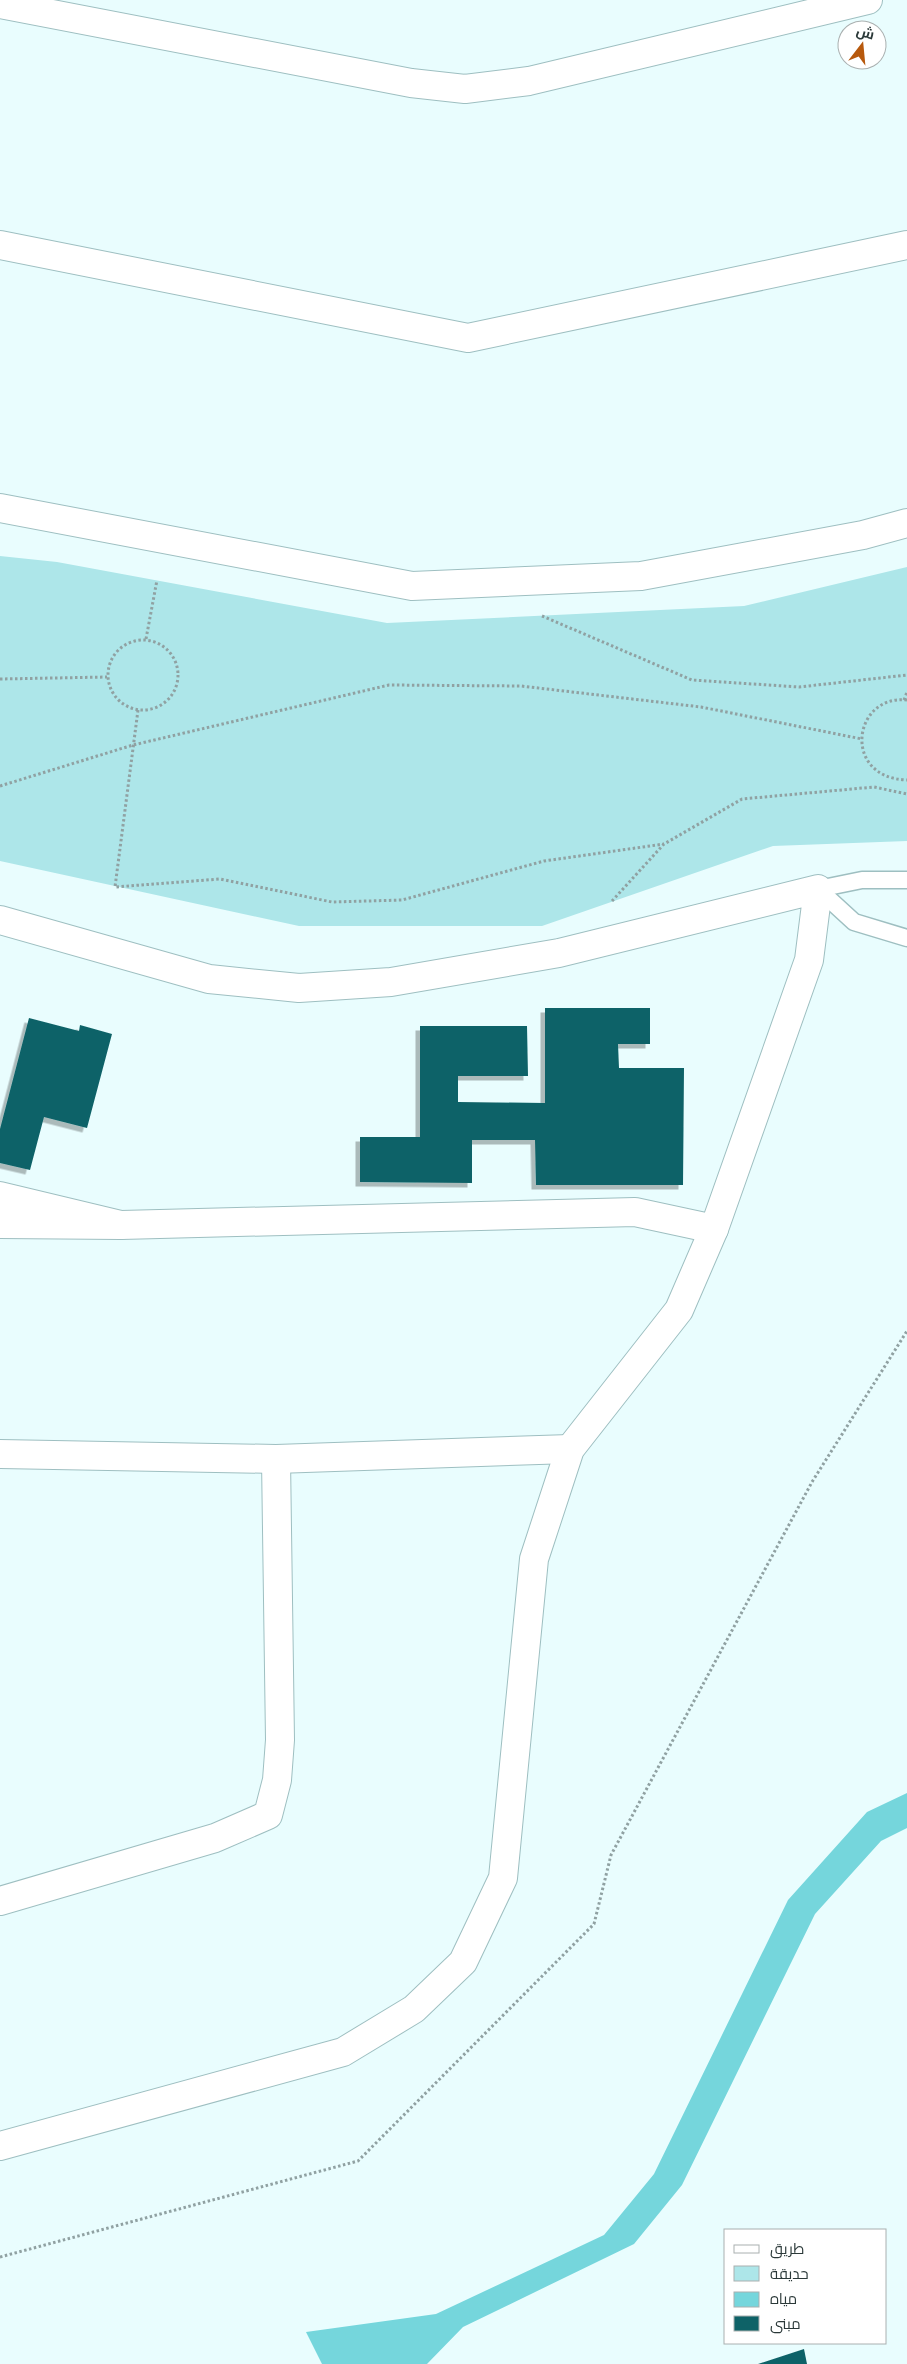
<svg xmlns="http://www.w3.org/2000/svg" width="907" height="2364" font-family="'Source Sans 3',Cairo,sans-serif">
  <defs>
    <filter id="shadow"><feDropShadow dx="-4.5" dy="4.5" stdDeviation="0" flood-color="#0004"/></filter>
  </defs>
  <rect width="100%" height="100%" fill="#e9fdfe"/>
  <path fill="#ade6e9" d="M 0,556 L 57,562 L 387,623 L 744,606 L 907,567 L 907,841 L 773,846 L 542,926 L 299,926 L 0,861 Z"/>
  <path fill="#75d6dc" d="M 907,1793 L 907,1828 L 881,1841 L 815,1914 L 682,2185 L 634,2244 L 463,2327 L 427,2364 L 322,2364 L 306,2332 L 436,2314 L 604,2235 L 654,2174 L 788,1900 L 867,1812 Z"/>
  <g fill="#0e6267" filter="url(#shadow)">
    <path d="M 545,1008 L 650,1008 L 650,1044 L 618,1044 L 619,1068 L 684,1068 L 683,1185 L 536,1185 L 535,1140 L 472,1140 L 472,1183 L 360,1182 L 360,1137 L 420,1137 L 420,1026 L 527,1026 L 528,1076 L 458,1076 L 458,1102 L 545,1103 Z"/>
    <path d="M 29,1018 L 79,1031 L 80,1025 L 112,1034 L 87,1128 L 44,1117 L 30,1170 L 0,1163 L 0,1129 Z"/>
    <path d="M 804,2349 L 807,2364 L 758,2364 Z"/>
  </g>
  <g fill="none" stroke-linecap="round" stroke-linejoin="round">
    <defs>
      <g id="lane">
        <path d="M 818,889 L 854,922 L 907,938"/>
        <path d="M 818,889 L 862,880 L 907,880"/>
      </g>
      <g id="street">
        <path d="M 0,4 L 411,83 L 465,89 L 529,81 L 868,0"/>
        <path d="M 0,245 L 468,338 L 907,245"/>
        <path d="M 0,508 L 412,586 L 641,576 L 863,535 L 907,523"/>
        <path d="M 0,920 L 209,979 L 299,988 L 391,982 L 559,953 L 818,889 L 809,960 L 714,1229 L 679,1310 L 570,1449 L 534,1559 L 503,1878 L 463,1962 L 414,2009 L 343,2052 L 0,2146"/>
        <path d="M 0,1196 L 121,1225 L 0,1224"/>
        <path d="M 121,1225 L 635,1212 L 714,1229"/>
        <path d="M 0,1454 L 276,1459 L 570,1449"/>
        <path d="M 0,1901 L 215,1838 L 268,1815 L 277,1780 L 280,1740 L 276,1459"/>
      </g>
    </defs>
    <use href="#lane" stroke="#9ebfc1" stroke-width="19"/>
    <use href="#street" stroke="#9ebfc1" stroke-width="30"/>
    <g stroke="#90a1a2" stroke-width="3" stroke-dasharray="2.5 2.5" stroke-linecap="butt">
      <path d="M 542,616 L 692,680 L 799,687 L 907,675"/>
      <path d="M 146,639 L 157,580"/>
      <circle cx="143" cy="675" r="35"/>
      <path d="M 0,679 L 107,677"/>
      <path d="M 904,700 L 907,692"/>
      <path d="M 907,700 C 853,694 841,778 907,780"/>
      <path d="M 138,710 L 115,887 L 220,879 L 332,902 L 402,900 L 544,861 L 664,844"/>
      <path d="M 0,786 L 133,745 L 389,685 L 521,686 L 701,707 L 862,739"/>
      <path d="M 612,901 L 664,844 L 742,799 L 874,787 L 907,794"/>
      <path d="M 0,2257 L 358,2161 L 594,1924 L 611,1855 L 812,1482 L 907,1331"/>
    </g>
    <use href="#lane" stroke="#fff" stroke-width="16"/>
    <use href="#street" stroke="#fff" stroke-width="28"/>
  </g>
  <rect x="724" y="2229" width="162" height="115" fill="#ffffff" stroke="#aab0b0"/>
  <rect x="734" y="2245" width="25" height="8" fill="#ffffff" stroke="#aab0b0"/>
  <text x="770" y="2254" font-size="15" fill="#2b3939">طريق</text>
  <rect x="734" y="2266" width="25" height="15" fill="#ade6e9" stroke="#aab0b0"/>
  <text x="770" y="2279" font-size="15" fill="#2b3939">حديقة</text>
  <rect x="734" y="2292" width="25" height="15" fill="#75d6dc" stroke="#aab0b0"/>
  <text x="770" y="2304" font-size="15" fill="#2b3939">مياه</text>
  <rect x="734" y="2316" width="25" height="15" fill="#0e6267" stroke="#aab0b0"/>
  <text x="770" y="2329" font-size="15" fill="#2b3939">مبنى</text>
  <g transform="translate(862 45) rotate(16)"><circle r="24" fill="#ffffff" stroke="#aab0b0"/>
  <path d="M0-4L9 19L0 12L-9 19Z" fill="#b7590d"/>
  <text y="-8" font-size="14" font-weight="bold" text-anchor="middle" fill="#2b3939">ش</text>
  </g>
</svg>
